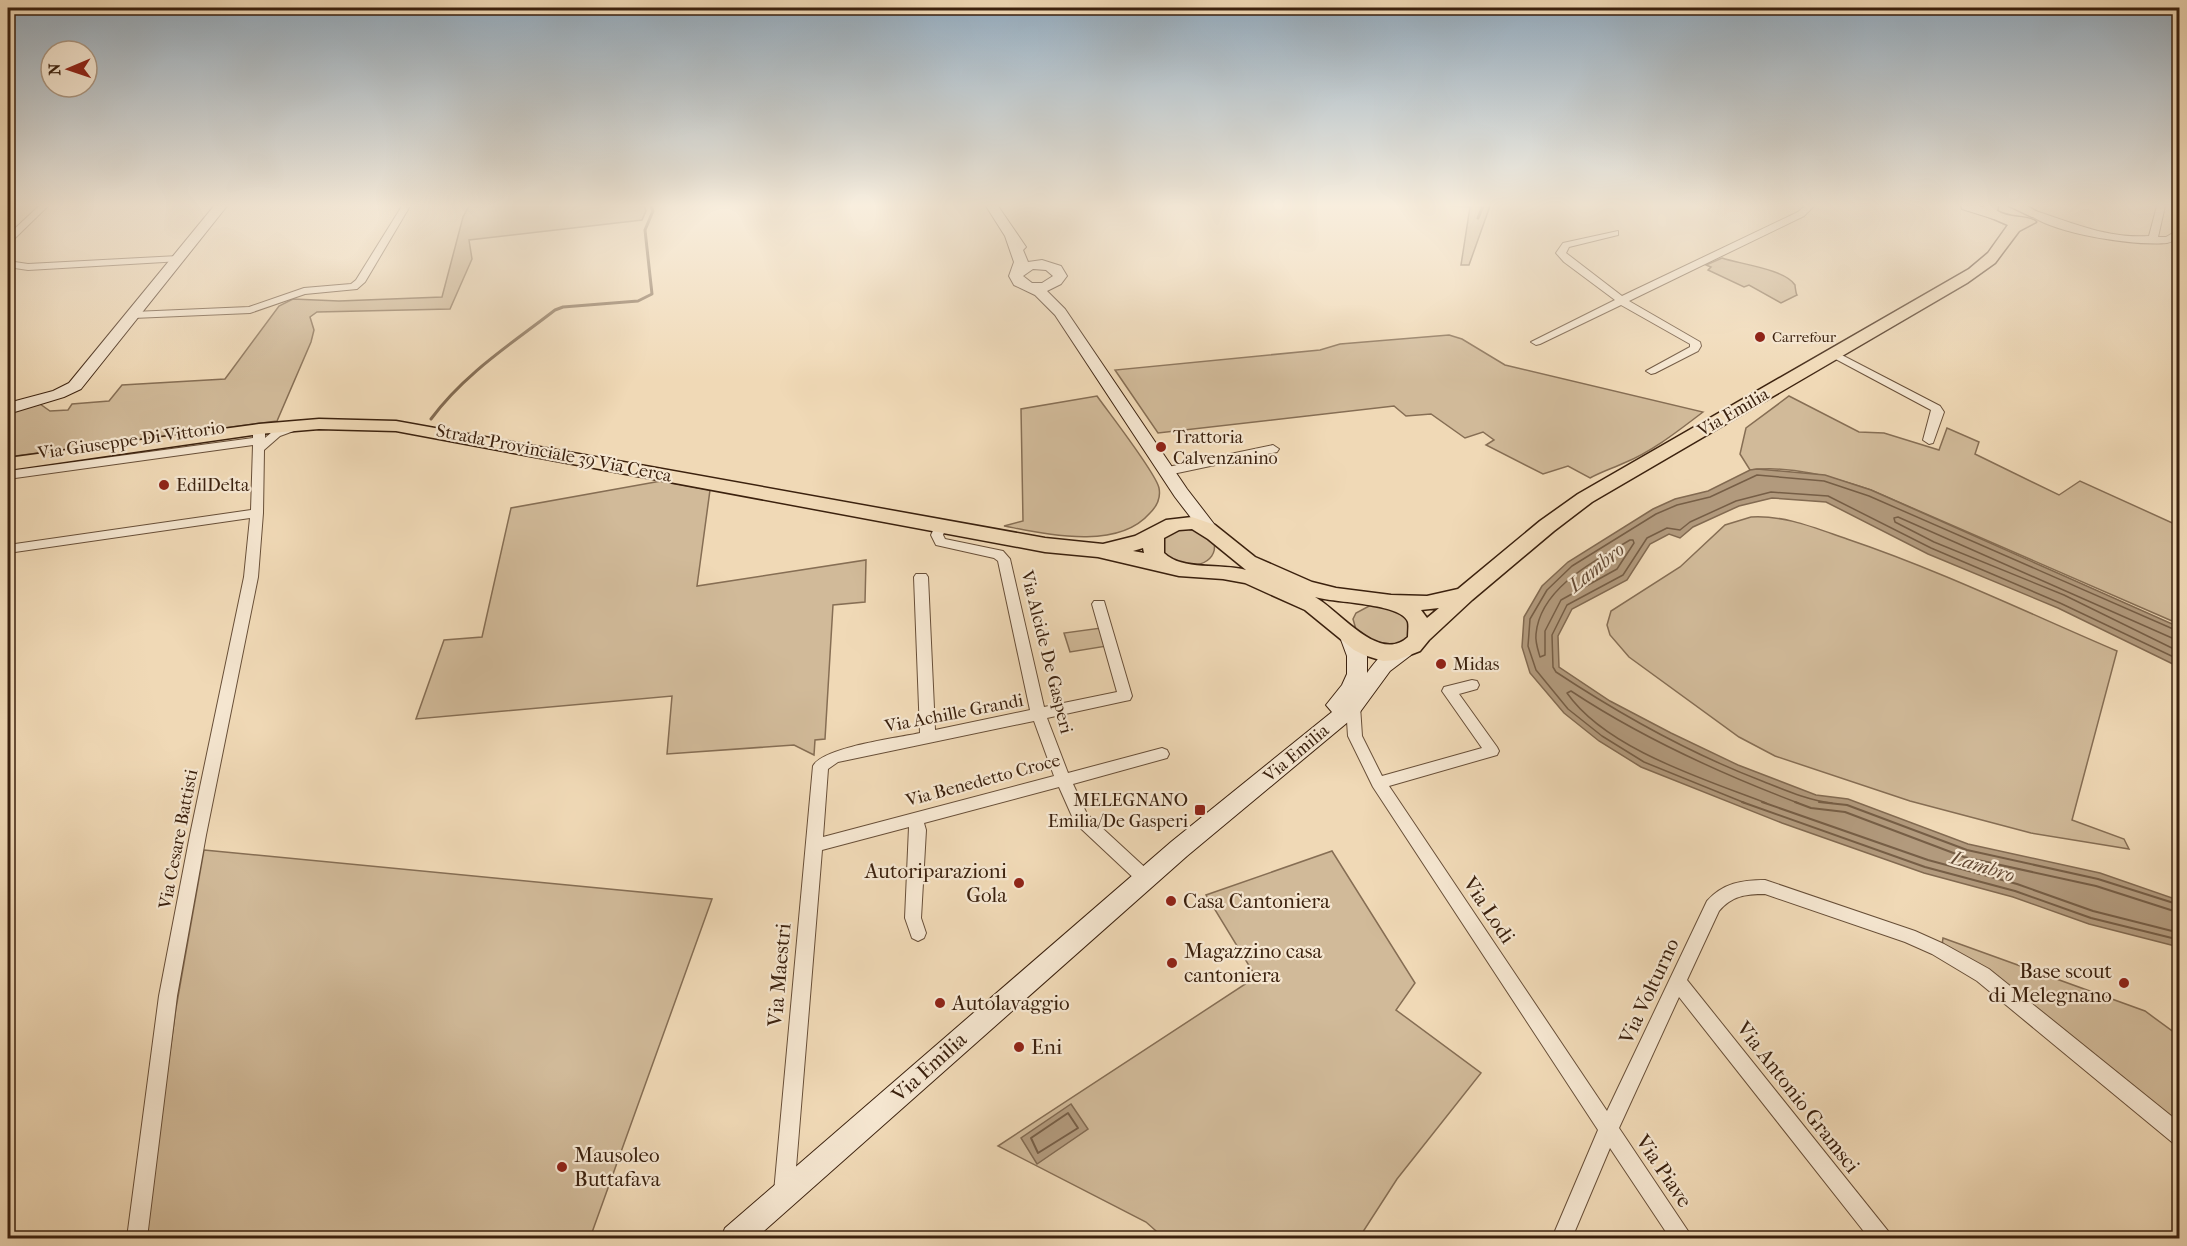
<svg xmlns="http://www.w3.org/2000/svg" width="2187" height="1246" font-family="'IM FELL French Canon',serif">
  <rect width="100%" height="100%" fill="#f0d9b6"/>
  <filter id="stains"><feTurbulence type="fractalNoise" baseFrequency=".00333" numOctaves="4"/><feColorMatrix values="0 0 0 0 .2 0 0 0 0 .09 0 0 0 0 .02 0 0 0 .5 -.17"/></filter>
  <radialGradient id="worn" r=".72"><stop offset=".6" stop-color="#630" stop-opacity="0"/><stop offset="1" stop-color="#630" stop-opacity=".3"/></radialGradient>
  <g fill="#d1ba99" stroke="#866e54" stroke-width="1.5">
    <path d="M 469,206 L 644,206 L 646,211 L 642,220 L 469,240 L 472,259 L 450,309 L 317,312 L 310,317 L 314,330 L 311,342 L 277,421 L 8,457 L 8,416 L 12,412 L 40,404 L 50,411 L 68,410 L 72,404 L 109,401 L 122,385 L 225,379 L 279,306 L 293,299 L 339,301 L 442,297 L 463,217 Z"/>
    <path d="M 1450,206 L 1490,206 L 1469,265 L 1461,265 L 1470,207 Z"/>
    <path d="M 1722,258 C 1739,264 1785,269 1795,285 C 1795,286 1796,294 1797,295 L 1781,303 L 1749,285 L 1744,287 L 1708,270 L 1711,267 L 1706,265 Z"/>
    <path d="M 1449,335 L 1462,339 L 1505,365 L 1703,412 C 1678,431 1653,451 1624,463 C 1613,468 1601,472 1590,478 L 1568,466 L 1543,474 L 1486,445 L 1494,440 L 1483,432 L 1465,438 L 1431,414 L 1406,416 L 1394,406 L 1158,433 L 1115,370 L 1320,350 L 1340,344 Z"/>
    <path d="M 1097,396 C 1109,413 1156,473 1159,488 C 1161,498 1157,506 1150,513 C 1117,551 1047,534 1004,526 L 1023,521 L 1021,409 Z"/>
    <path d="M 1789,396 L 1859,432 L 1884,433 L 1939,450 L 1947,428 L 1979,442 L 1975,454 L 2059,495 L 2080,481 L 2179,526 L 2179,624 L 1871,490 C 1832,477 1792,465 1750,470 L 1740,454 L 1746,428 Z"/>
    <path d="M 661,481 L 710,490 L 697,586 L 866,560 L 865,602 L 833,605 L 825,739 L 815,740 L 814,755 L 794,745 L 667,754 L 672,696 L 416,719 L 444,640 L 482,637 L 511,508 Z"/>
    <path d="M 1751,517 C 1785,515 1815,528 1847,539 C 1939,570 2028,613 2117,651 L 2072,820 L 2124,839 L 2129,849 L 2031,833 L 1910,801 L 1775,756 L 1739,737 L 1629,657 L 1610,635 L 1607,625 L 1611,611 L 1680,567 L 1725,525 Z"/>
    <path d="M 1186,529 L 1195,530 L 1214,542 C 1219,565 1187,571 1171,561 C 1167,559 1164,553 1161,550 L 1164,537 L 1177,530 Z"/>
    <path d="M 1371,605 L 1390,606 L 1412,622 L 1408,641 L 1381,647 L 1357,633 L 1353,619 L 1356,613 Z"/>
    <path d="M 1101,628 L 1107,646 L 1070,652 L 1064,633 Z"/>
    <path d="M 204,850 L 712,899 L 590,1238 L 144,1238 L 176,1008 Z"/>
    <path d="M 1332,851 L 1415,983 L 1396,1010 L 1481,1073 L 1397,1179 L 1359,1238 L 1164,1238 L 1146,1222 L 998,1146 L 1256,977 L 1206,895 Z"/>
    <path d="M 1943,938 L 2145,1011 L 2179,1036 L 2179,1130 L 1942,945 Z"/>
  </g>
  <g fill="#b29a7d" stroke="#826a51" stroke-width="1.5">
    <path d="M 1757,469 L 1825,475 L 1871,490 L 2179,627 L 2179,667 L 2058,608 L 1928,554 L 1826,502 L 1772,498 L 1739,506 L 1693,527 L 1680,538 L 1669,534 L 1650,544 L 1627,580 L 1572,609 L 1558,636 L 1559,667 L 1610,701 L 1671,733 L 1738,765 L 1816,795 L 1848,799 L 1968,844 L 2100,873 L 2178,900 L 2179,947 L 2089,924 L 2013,897 L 1924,873 L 1782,823 L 1641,767 L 1599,741 L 1564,713 L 1530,673 L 1522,647 L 1524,617 L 1542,586 L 1568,562 L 1653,509 L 1675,499 L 1708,491 L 1750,470 Z"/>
    <path d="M 1071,1104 L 1088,1129 L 1037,1164 L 1021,1138 Z"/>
  </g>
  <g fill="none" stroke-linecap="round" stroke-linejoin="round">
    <g stroke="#765e46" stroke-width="1.5">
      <path d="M 1630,540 L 1633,540 L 1634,543 L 1617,569 L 1561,600 L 1545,631 L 1545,655 L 1540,657 C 1538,650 1535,642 1536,634 C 1540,588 1594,561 1630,540 Z"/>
      <path d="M 2180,639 L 2172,638 L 1898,517 L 1894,518 L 1895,522 L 1934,542 L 2064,595 L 2180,652"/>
      <path d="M 1745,803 L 1644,762 L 1602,736 L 1568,709 L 1536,670 L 1528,646 L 1530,619 L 1547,590 L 1572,566 L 1656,514 L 1677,505 L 1710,497 L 1757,475 L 1824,481 L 1869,496 L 2180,632"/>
      <path d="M 1766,803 C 1704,779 1606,749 1567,693 L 1571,691 C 1642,738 1719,773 1798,803"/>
      <path d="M 1832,803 C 1807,800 1785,790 1762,781 C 1689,753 1621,715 1556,672 L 1553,667 L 1552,635 L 1567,605 L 1623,575 L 1647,538 L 1667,528 L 1680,530 L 1690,522 L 1736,501 L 1771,492 L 1828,496 L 1931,548 L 2060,603 L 2180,660"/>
    </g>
    <g stroke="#765e46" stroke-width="2">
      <path d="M 1742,802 L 1925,867 L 2015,891 L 2091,918 L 2180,940"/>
      <path d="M 1762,802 L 1928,860 L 2017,884 L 2093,911 L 2180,933"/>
      <path d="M 1795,802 L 1811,808 L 1845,812 L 1964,857 L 2096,886 L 2180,913"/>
      <path d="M 1819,802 L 1847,805 L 1967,850 L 2098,879 L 2180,905"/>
      <path d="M 1068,1113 L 1078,1128 L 1038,1153 L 1031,1138 Z"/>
    </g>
    <g stroke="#826a51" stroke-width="3">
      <path d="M 1478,218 L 1483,206"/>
      <path d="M 431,419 C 464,374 511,344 555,310 L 563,307 L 638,301 L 652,294 L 645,230 L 653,211 L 651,206"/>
    </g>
    <defs>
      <g id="street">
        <path d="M 39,206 L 48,206 L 11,242 L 8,243 L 8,235 Z"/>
        <path d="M 402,206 L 410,206 L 365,282 L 357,289 L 305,294 L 250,313 L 133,318 L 128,315 L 133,312 L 249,307 L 304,288 L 351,284 L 356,280 Z"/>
        <path d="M 1805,206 L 1814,206 L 1804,216 L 1629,301 L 1700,342 L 1701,346 L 1698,351 L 1655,373 L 1651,374 L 1646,371 L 1690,347 L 1690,344 L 1621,305 L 1540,344 L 1536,345 L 1531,342 L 1615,300 L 1564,262 L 1556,253 L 1563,243 L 1618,231 L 1618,235 L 1569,247 L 1566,253 L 1622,296 L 1798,212 Z"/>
        <path d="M 2157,206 L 2165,206 L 2158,237 L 2166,237 L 2180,229 L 2180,236 C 2176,239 2172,242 2167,243 C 2134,246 2053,234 2027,213 L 2032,210 C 2071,222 2107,239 2149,236 Z"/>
        <path d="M 178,256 L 183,259 L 181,261 L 28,270 L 8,267 L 8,261 L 28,264 Z"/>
        <path d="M 1834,351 L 1940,406 L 1944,412 L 1933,443 L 1929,444 L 1923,440 L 1931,410 L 1830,356 L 1830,352 Z"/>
        <path d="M 298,423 L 304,426 L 302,428 L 280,436 L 264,450 L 263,513 L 258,577 L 206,835 L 177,996 L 147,1238 L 127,1238 L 159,996 L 190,835 L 244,577 L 250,518 L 8,553 L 8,545 L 251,510 L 253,445 L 8,479 L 8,471 L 253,438 L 253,429 L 259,426 L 265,429 L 265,438 L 272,432 Z"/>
        <path d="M 1273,445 L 1279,449 L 1277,452 L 1168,475 L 1162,471 L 1168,467 Z"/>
        <path d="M 941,521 L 947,525 L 943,535 L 945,539 L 1003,551 L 1010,559 L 1044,707 L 1117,692 L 1092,604 L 1094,601 L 1104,601 L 1132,696 L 1130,700 L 1125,701 L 1047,718 L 1068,773 L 1162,748 L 1167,750 L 1169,754 L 1167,758 L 1073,784 L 1087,814 L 1151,873 L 1153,878 L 1151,883 L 1145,885 L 1139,883 L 1075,823 L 1059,787 L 924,823 L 926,830 L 921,918 L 926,933 L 924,938 L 918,941 L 912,938 L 905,918 L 909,827 L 822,850 L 794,1192 L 791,1199 L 784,1202 L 777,1199 L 774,1192 L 813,766 C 823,747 898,738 920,733 L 914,577 L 916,574 L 926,574 L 928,577 L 935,730 L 1030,710 L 998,561 L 994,558 L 936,545 L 931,535 L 937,522 ZM 1034,721 L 1054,776 L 823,837 L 828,769 L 838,762 Z"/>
        <path d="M 1472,680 L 1477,681 L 1479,685 L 1477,689 L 1459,694 L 1497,747 L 1499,751 L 1497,755 L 1389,786 L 1607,1111 L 1707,901 C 1723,883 1742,880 1765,880 L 1915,931 L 1944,944 L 1989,969 L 2180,1123 L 2180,1145 L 2173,1143 L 1977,981 L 1932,954 L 1905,942 L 1765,894 C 1745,894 1732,896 1719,911 L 1687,980 L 1888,1231 L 1891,1238 L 1869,1238 L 1679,997 L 1619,1128 L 1688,1231 L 1691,1238 L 1670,1238 L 1610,1148 L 1572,1238 L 1552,1238 L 1598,1130 L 1373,787 L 1348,736 L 1346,706 L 1348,702 L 1358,702 L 1360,706 L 1362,736 L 1382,776 L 1482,748 L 1442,691 L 1444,687 Z"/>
      </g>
      <g id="secondary">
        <path d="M 214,206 L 227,206 L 81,389 L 64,397 L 8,414 L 8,403 L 53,391 L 69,383 Z"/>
        <path d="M 986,206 L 998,206 L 1026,247 L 1023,250 L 1028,262 L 1042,260 L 1061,266 L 1067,276 L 1061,284 L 1047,291 L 1065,309 L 1187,489 L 1214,524 L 1217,528 L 1214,532 L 1202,532 L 1175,497 L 1055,315 L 1035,295 L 1014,285 L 1009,276 L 1014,262 L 1005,236 ZM 1033,269 L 1046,270 L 1053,276 L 1042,283 L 1032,283 L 1023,276 Z"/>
        <path d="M 1961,206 L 1979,206 L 1999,212 L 2001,215 L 1994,219 L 1962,209 Z"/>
        <path d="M 1350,630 L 1357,632 L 1367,656 L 1367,673 C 1376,660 1393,639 1411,645 L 1414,650 L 1411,655 L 1390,671 L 1360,712 L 1187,856 L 756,1238 L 721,1238 L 725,1228 L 1171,842 L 1332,712 L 1326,705 L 1342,685 L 1347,674 L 1347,656 L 1340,637 L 1343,632 Z"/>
      </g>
      <g id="primary">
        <path d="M 1984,206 L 1998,206 L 1997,211 C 2010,219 2029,215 2036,222 L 2019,231 L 1995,263 L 1967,283 L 1592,502 L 1554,531 L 1472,600 L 1429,640 L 1420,651 L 1397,660 L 1383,661 L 1364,655 L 1354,650 L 1305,610 L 1245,583 L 1223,579 L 1179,576 L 1098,557 L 1045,552 L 396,431 L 319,429 L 259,434 L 8,470 L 8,458 L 259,424 L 319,419 L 396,421 L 1045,538 L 1103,544 L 1135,536 L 1166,520 L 1192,517 L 1215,525 L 1255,557 L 1312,582 L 1336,588 L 1391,595 L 1427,596 L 1458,589 L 1540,521 L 1578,494 L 1969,269 L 1988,253 L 2008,225 L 1985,215 ZM 1192,529 L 1208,539 L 1246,570 C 1221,563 1182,571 1164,553 L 1164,538 L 1179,530 ZM 1143,548 L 1144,553 L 1133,551 ZM 1315,597 C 1334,603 1402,603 1408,622 C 1409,626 1408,632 1408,637 C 1379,664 1340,611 1315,597 ZM 1439,608 L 1427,618 L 1421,610 Z"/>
        <path d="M 2009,206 L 2027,206 L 2039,213 L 2032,217 Z"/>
      </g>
    </defs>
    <use href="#street" stroke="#684f38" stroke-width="2"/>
    <use href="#secondary" stroke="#3b210e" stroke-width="2"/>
    <use href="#primary" stroke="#3b210e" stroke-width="3"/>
    <use href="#street" fill="#f5e6d0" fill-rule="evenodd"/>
    <use href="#secondary" fill="#f5e6d0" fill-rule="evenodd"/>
    <use href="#primary" fill="#f0d9b6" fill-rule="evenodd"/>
  </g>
  <linearGradient id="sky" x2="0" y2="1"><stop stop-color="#92aabd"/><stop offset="0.54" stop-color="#f8eede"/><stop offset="1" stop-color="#f8eede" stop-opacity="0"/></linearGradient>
  <rect width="2187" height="380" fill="url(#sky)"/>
  <g fill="#8f2418" stroke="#f5e6d0" stroke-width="2">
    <circle cx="1760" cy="337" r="6"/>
    <circle cx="1161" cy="447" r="6"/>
    <circle cx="164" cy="485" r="6"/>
    <circle cx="1441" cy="664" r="6"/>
    <rect x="1194" y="804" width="12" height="12" rx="3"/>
    <circle cx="1019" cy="883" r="6"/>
    <circle cx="1171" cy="901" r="6"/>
    <circle cx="1172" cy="963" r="6"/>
    <circle cx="2124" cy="983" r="6"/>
    <circle cx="940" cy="1003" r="6"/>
    <circle cx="1019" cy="1047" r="6"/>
    <circle cx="562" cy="1167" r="6"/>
  </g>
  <g text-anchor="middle" stroke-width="4.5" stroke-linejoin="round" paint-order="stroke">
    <g font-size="15" fill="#3b210e" stroke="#f5e6d0" text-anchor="start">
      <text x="1772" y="342">Carrefour</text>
    </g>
    <g font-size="18" fill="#3b210e" stroke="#f5e6d0">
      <text transform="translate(1733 412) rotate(-30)" y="6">Via Emilia</text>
      <text transform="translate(131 440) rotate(-8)" y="6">Via Giuseppe Di Vittorio</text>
      <text transform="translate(554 453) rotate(11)" y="6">Strada Provinciale 39 Via Cerca</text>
      <text transform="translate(1047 652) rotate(76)" y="6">Via Alcide De Gasperi</text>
      <text transform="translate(954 713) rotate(-11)" y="6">Via Achille Grandi</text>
      <text transform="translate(1296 753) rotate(-40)" y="6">Via Emilia</text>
      <text transform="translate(983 780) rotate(-15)" y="6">Via Benedetto Croce</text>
      <text transform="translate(178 839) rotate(-79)" y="6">Via Cesare Battisti</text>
    </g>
    <g font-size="18" fill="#3b210e" stroke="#f5e6d0" text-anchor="start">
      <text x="1173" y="443">Trattoria<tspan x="1173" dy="21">Calvenzanino</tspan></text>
      <text x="176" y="491">EdilDelta</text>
      <text x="1453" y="670">Midas</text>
      <text x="1188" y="806" text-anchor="end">MELEGNANO<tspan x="1188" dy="21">Emilia/De Gasperi</tspan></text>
    </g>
    <g font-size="20" font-style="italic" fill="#654b35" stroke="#f5e6d0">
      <text transform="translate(1596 567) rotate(-39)" y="7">Lambro</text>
      <text transform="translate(1983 866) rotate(17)" y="7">Lambro</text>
    </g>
    <g font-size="21" fill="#3b210e" stroke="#f5e6d0" text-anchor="start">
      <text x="1007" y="878" text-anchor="end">Autoriparazioni<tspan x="1007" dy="24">Gola</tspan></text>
      <text x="1183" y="908">Casa Cantoniera</text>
      <text x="1184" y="958">Magazzino casa<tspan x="1184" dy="24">cantoniera</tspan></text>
      <text x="2112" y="978" text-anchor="end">Base scout<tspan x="2112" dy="24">di Melegnano</tspan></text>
      <text x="952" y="1010">Autolavaggio</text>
      <text x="1031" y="1054">Eni</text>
      <text x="574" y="1162">Mausoleo<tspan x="574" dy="24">Buttafava</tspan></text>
    </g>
    <g font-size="21" fill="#3b210e" stroke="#f5e6d0">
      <text transform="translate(1489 910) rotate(56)" y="7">Via Lodi</text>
      <text transform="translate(779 975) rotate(-85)" y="7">Via Maestri</text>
      <text transform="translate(1649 991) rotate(-65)" y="7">Via Volturno</text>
      <text transform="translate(929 1067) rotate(-42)" y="7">Via Emilia</text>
      <text transform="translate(1798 1097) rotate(52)" y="7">Via Antonio Gramsci</text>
      <text transform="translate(1664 1171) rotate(56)" y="7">Via Piave</text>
    </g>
  </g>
  <rect width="2187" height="1246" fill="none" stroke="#f0d9b6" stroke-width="30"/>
  <rect x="9" y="9" width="2169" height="1228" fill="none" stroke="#3b210e" stroke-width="3"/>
  <rect x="15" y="15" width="2157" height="1216" fill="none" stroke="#3b210e" stroke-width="1.5"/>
  <g transform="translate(69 69) rotate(268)"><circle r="28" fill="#f5e6d0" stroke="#ab9782" stroke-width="1.5"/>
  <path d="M0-4.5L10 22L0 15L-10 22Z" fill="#8f2418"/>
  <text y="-9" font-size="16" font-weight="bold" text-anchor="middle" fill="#3b210e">N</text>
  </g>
  <rect width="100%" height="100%" filter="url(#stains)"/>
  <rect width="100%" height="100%" fill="url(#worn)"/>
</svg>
